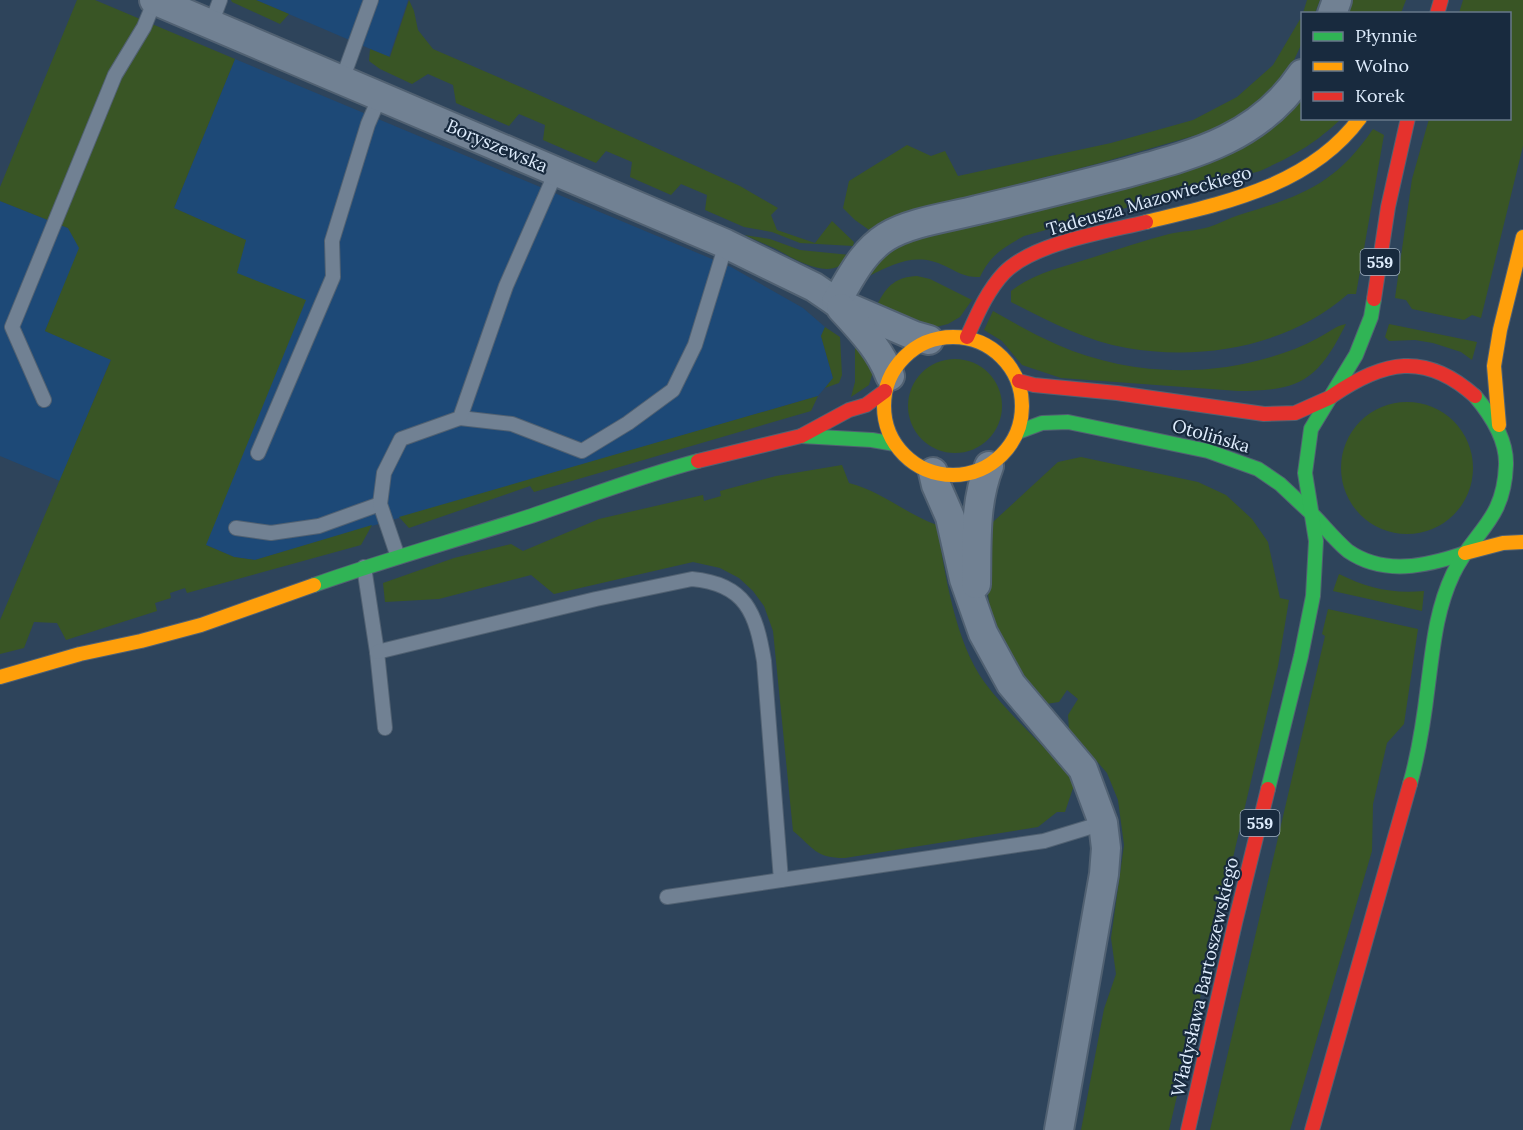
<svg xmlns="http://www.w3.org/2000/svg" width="1523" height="1130" font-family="Lora,serif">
  <rect width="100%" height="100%" fill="#2e445b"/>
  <g fill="#1d4977">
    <path d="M 256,0 L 408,0 L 389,57 Z"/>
    <path d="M 235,59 L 731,267 L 803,308 L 825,327 L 821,336 L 833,378 L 818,396 L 255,560 L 234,557 L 136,515 L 246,240 L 174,208 Z"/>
    <path d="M 0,201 L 68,228 L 80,248 L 45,331 L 111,359 L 60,481 L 0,456 Z"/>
  </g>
  <g fill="#395525">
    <path d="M 77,0 L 95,0 L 235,59 L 174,208 L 246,240 L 237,273 L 306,300 L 206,545 L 234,557 L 255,560 L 372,525 L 361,545 L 187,593 L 185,588 L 170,593 L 171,598 L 155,603 L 157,611 L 66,640 L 57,623 L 34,622 L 24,648 L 0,654 L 0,620 L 111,360 L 45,331 L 79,248 L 68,228 L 0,201 L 0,187 Z"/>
    <path d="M 231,0 L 256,0 L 289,14 L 280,24 L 232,2 Z"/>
    <path d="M 409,0 L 414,11 L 418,30 L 433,49 L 537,94 L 740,186 L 778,208 L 771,215 L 777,230 L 815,243 L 832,221 L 854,242 L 853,246 L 800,243 L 772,232 L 744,227 L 705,210 L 707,195 L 681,184 L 671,195 L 630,177 L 632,162 L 606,151 L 596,163 L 543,140 L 545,125 L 519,114 L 509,126 L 456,103 L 453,85 L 428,74 L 412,84 L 380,69 L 369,61 L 370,49 L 390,57 Z"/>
    <path d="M 1307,0 L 1320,0 L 1315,13 L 1302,14 L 1302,43 L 1294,60 L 1273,88 L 1249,110 L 1214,130 L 1100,163 L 928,207 L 872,232 L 855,220 L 843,208 L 849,181 L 907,145 L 931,156 L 945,151 L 958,176 L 1111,143 L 1193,120 L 1237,97 L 1273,65 L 1302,16 Z"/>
    <path d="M 1346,0 L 1406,0 L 1401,13 L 1342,14 Z"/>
    <path d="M 1463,0 L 1523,0 L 1523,146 L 1481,318 L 1472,315 L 1464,320 L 1412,309 L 1406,300 L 1395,298 L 1412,179 L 1429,119 L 1510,118 L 1510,14 L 1459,13 Z"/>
    <path d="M 1302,93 L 1302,118 L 1341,119 C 1313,145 1295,155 1260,171 L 1024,236 C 1003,248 991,254 980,277 C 967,278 957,272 945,266 C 917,252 895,263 869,276 L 883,258 L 910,239 L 1209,160 Z"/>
    <path d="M 1373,129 L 1384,135 L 1356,294 L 1348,294 C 1289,346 1203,361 1127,348 C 1086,341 1048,321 1011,302 L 1011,291 C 1034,273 1063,267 1091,258 C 1116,250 1143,241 1169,234 C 1182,231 1196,231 1209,227 C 1219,224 1229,218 1239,215 C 1301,196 1335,185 1373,129 Z"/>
    <path d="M 744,235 L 770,239 L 800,250 L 850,255 C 833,285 795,259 774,248 C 764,244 754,239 744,235 Z"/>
    <path d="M 917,276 L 930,279 L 972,300 L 960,317 L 948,324 L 932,328 L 893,315 L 878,303 C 887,285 897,277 917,276 Z"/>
    <path d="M 993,311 C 1014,323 1035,335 1058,345 C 1124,374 1202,378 1271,357 C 1288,352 1303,346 1318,338 C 1328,333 1335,326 1346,324 C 1318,380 1301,391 1238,391 L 1061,378 L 1022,365 L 1002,341 L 984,330 Z"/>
    <path d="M 1389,324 L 1477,342 L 1472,360 L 1461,352 L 1433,343 L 1415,340 L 1389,341 L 1385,337 Z"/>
    <path d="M 825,327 L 840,337 L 842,375 L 839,383 L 825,388 L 833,378 L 821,336 Z"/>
    <path d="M 855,339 L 874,368 L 869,385 L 851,397 L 855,382 Z"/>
    <circle cx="955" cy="406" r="47"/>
    <path d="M 818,396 L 811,411 L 534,492 L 530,486 L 409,528 L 399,517 Z"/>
    <circle cx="1407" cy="468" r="66"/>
    <path d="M 1081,457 L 1198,482 L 1226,495 L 1252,519 L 1268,542 L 1280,598 L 1289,600 L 1278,666 L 1169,1130 L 1081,1130 L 1104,1009 L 1116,974 L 1111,938 L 1124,845 L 1118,800 L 1107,773 L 1069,729 L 1068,715 L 1078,699 L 1067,690 L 1059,702 L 1046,704 L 1033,696 L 992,626 L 987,585 L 988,523 L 993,522 L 1058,462 Z"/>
    <path d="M 842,465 L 849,483 C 881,491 906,514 937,525 C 945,574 955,642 985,683 C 1012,719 1047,747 1075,782 L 1065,812 L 1057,812 L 1038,827 L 845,858 C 815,858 814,848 793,831 L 773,631 L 764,606 L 753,591 L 739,578 L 720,568 L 693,562 L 554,594 L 531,575 L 439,599 L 385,602 L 383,583 L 454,558 L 511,544 L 523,551 L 599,519 L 703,495 L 704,501 L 721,496 L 720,491 L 776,476 Z"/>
    <path d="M 1339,574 C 1367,588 1392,594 1424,591 L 1422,611 L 1333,591 Z"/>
    <path d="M 1328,609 L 1418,629 L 1404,724 L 1387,743 L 1373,804 L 1372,851 L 1290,1130 L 1210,1130 L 1325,636 L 1322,634 Z"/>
  </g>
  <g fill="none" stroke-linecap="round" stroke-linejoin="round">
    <defs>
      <g id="lane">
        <path d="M 211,24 L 220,0"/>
        <path d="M 342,80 L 371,0"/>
        <path d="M 44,400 L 12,327 L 115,75 L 144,27 L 155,0"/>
        <path d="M 460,418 L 512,424 L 582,451 L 628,423 L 673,390 L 695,345 L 726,244"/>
        <path d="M 258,453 L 333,277 L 332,241 L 368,124 L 380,96"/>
        <path d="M 236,528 L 271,533 L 319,526 L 380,504"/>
        <path d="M 398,557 L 380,504 L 384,473 L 401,439 L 460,418 L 506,286 L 556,172"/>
        <path d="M 364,567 L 377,652 L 385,728"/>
        <path d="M 377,652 L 596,599 L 692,579 C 746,584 756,613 764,661 L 781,880"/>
        <path d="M 667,897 L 1044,841 L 1103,823"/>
      </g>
      <g id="street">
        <path d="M 154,0 L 726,244 L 814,287 L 836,302 L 915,336 L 929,340"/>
        <path d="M 1332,14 L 1337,0"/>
        <path d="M 836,302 C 850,279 862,252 886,237 C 910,222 950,217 977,210 C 1025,199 1072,187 1119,175 C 1192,155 1258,140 1302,74"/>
        <path d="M 841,308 C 860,329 880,349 890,376"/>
        <path d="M 933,472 L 936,485 L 950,517 L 964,579 L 983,633 L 1011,684 L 1083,769 L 1103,823 L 1106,848 L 1104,874 L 1059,1130"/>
        <path d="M 976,584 C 977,544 974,504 989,466"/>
      </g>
      <g id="fast">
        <path d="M 1018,432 L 1042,423 L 1068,422 L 1208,451 L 1258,469 L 1280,484 L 1312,514"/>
        <path d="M 801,436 L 872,440 L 895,444"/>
        <path d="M 1312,514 C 1324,526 1335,540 1348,551 C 1384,576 1427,566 1465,553"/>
        <path d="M 314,585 C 384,560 457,540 528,517 C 585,498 640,476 698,461"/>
        <path d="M 1410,784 C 1419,752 1424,719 1428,685 C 1433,647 1436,610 1453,574 C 1474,530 1504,522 1506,465 C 1507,439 1491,415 1475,396"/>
        <path d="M 1268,789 L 1301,656 L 1313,596 L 1316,541 L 1305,473 L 1311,429 L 1356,355 L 1371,317 L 1374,299"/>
      </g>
      <g id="slow">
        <path d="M 1146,222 C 1224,203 1310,186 1360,118"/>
        <circle cx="953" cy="406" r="69"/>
        <path d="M 1499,425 L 1494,366 L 1500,330 L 1523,237"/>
        <path d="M 1465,553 L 1503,543 L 1523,542"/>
        <path d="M 0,677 L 80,654 L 141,641 L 201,625 L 314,585"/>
      </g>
      <g id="jam">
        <path d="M 1437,14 L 1441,0"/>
        <path d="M 1374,299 L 1388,207 L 1408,118"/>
        <path d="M 967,337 C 977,315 987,291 1004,273 C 1033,243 1105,232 1146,222"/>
        <path d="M 1019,381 L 1034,385 L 1117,393 L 1264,414 L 1295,413 L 1331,397"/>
        <path d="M 1332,396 C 1383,361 1425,351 1475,396"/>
        <path d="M 698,461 L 801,436 L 849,410 L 866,405 L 885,391"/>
        <path d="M 1188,1130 L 1235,923 L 1268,789"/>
        <path d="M 1312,1130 L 1410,784"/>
      </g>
    </defs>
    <use href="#lane" stroke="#516172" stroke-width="16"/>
    <use href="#street" stroke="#516172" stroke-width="32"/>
    <use href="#fast" stroke="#516172" stroke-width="16"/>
    <use href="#slow" stroke="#516172" stroke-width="16"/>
    <use href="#jam" stroke="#516172" stroke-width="16"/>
    <use href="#lane" stroke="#718193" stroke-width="14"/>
    <use href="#street" stroke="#718193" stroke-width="28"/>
    <use href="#fast" stroke="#30b455" stroke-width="14"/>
    <use href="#slow" stroke="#ff9f0a" stroke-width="14"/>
    <use href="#jam" stroke="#e5322d" stroke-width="14"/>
  </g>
  <g text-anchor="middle" stroke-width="4.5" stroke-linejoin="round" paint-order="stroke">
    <g fill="#182a3e" stroke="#a3b2c3" stroke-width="1.5">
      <rect x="1360.5" y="249" width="39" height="26" rx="4.5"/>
      <rect x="1240.5" y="810" width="39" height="26" rx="4.5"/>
    </g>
    <g font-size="16" font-weight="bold" fill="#deecfc">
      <text x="1380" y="268">559</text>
      <text x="1260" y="829">559</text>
    </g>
    <g font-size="18" fill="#deecfc" stroke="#182a3e">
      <text transform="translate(497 146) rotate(23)" y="6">Boryszewska</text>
      <text transform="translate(1149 201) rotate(-16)" y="6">Tadeusza Mazowieckiego</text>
      <text transform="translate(1211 436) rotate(16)" y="6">Otolińska</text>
      <text transform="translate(1205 977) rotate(-77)" y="6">Władysława Bartoszewskiego</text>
    </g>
  </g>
  <rect x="1301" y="12" width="210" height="108" fill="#182a3e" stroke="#67788a" stroke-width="1.5"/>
  <rect x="1313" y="32" width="30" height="9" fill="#30b455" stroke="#67788a" stroke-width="1.5"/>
  <text x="1355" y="42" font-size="18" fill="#deecfc">Płynnie</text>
  <rect x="1313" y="62" width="30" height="9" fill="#ff9f0a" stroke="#67788a" stroke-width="1.5"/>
  <text x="1355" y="72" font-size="18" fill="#deecfc">Wolno</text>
  <rect x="1313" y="92" width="30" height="9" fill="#e5322d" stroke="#67788a" stroke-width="1.5"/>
  <text x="1355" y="102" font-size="18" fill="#deecfc">Korek</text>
</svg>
